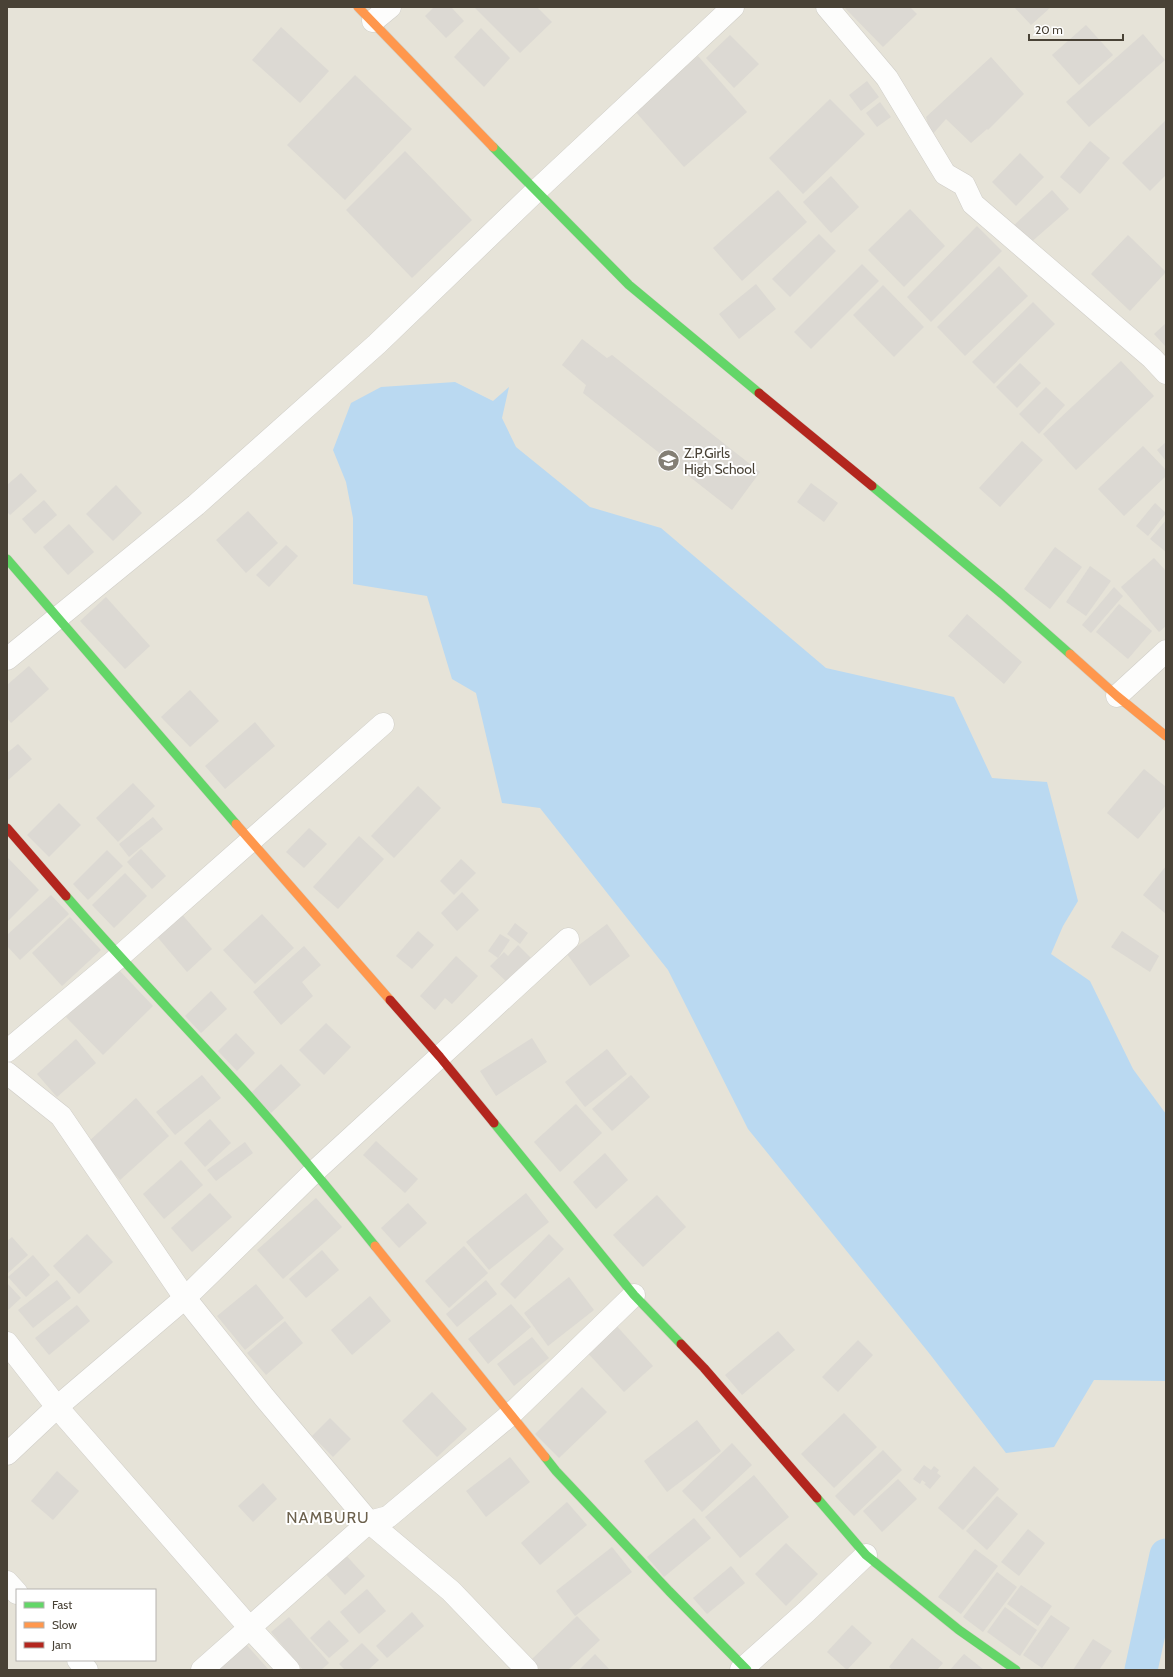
<svg xmlns="http://www.w3.org/2000/svg" width="1173" height="1677" font-family="Cabin,sans-serif">
  <rect width="100%" height="100%" fill="#f2f1eb"/>
  <path fill="#e6e3d8" fill-rule="evenodd" d="M 7,7 L 1166,7 L 1166,1670 L 7,1670 ZM 17,1590 L 155,1590 L 155,1660 L 17,1660 Z"/>
  <path fill="#bad9f1" d="M 455,382 L 493,401 L 509,387 L 502,418 L 516,447 L 590,507 L 661,528 L 826,668 L 954,697 L 992,778 L 1047,782 L 1078,901 L 1063,926 L 1051,954 L 1090,981 L 1133,1069 L 1166,1114 L 1166,1381 L 1094,1380 L 1054,1447 L 1006,1453 L 929,1353 L 748,1129 L 668,970 L 540,808 L 502,803 L 476,693 L 452,679 L 427,596 L 353,584 L 353,518 L 346,482 L 333,450 L 351,403 L 381,387 Z"/>
  <g fill="none" stroke-linecap="round" stroke-linejoin="round">
    <path stroke="#bad9f1" stroke-width="33" d="M 1141,1670 L 1166,1555"/>
  </g>
  <g fill="#dcd9d3">
    <path d="M 434,7 L 451,7 L 464,21 L 446,38 L 425,16 Z"/>
    <path d="M 474,7 L 537,7 L 552,22 L 520,53 Z"/>
    <path d="M 844,7 L 910,7 L 917,14 L 883,47 Z"/>
    <path d="M 1014,7 L 1051,7 L 1031,25 Z"/>
    <path d="M 1086,25 L 1113,55 L 1079,85 L 1052,55 Z"/>
    <path d="M 281,27 L 329,71 L 300,103 L 252,60 Z"/>
    <path d="M 481,28 L 510,58 L 484,87 L 454,57 Z"/>
    <path d="M 1143,34 L 1165,60 L 1089,127 L 1066,102 Z"/>
    <path d="M 730,35 L 759,64 L 734,88 L 706,58 Z"/>
    <path d="M 698,56 L 747,112 L 684,167 L 635,111 Z"/>
    <path d="M 991,57 L 1024,94 L 988,130 L 987,129 L 971,143 L 946,119 L 931,136 L 926,117 Z"/>
    <path d="M 355,75 L 412,129 L 345,200 L 287,145 Z"/>
    <path d="M 867,81 L 879,97 L 861,111 L 849,95 Z"/>
    <path d="M 830,99 L 865,134 L 803,194 L 769,158 Z"/>
    <path d="M 880,102 L 891,117 L 877,127 L 866,113 Z"/>
    <path d="M 1166,120 L 1166,175 L 1150,191 L 1122,163 Z"/>
    <path d="M 1090,141 L 1110,158 L 1080,194 L 1060,177 Z"/>
    <path d="M 405,151 L 472,220 L 412,278 L 346,210 Z"/>
    <path d="M 1020,153 L 1044,177 L 1016,206 L 992,182 Z"/>
    <path d="M 831,176 L 859,207 L 831,233 L 803,202 Z"/>
    <path d="M 778,190 L 807,222 L 742,281 L 713,248 Z"/>
    <path d="M 1052,190 L 1069,209 L 1029,244 L 1013,226 Z"/>
    <path d="M 910,209 L 945,246 L 904,287 L 868,250 Z"/>
    <path d="M 977,226 L 1002,251 L 931,322 L 907,297 Z"/>
    <path d="M 819,234 L 836,251 L 790,297 L 772,279 Z"/>
    <path d="M 1128,235 L 1166,272 L 1130,311 L 1091,274 Z"/>
    <path d="M 862,264 L 879,281 L 811,349 L 794,332 Z"/>
    <path d="M 999,266 L 1028,296 L 965,356 L 937,327 Z"/>
    <path d="M 756,284 L 776,309 L 739,339 L 719,314 Z"/>
    <path d="M 883,285 L 924,327 L 894,357 L 853,315 Z"/>
    <path d="M 1033,302 L 1055,324 L 994,384 L 972,362 Z"/>
    <path d="M 1166,323 L 1166,347 L 1154,334 Z"/>
    <path d="M 582,339 L 607,358 L 612,355 L 760,472 L 732,510 L 583,393 L 586,385 L 562,365 Z"/>
    <path d="M 1121,361 L 1154,396 L 1076,470 L 1043,434 Z"/>
    <path d="M 1020,363 L 1041,383 L 1017,408 L 996,387 Z"/>
    <path d="M 1046,387 L 1065,405 L 1039,434 L 1019,414 Z"/>
    <path d="M 1022,441 L 1043,460 L 1000,507 L 979,488 Z"/>
    <path d="M 1166,442 L 1166,461 L 1157,450 Z"/>
    <path d="M 1143,446 L 1166,470 L 1166,476 L 1124,516 L 1098,489 Z"/>
    <path d="M 21,473 L 37,491 L 10,515 L 7,512 L 7,485 Z"/>
    <path d="M 811,483 L 838,503 L 824,522 L 797,502 Z"/>
    <path d="M 116,485 L 142,513 L 113,541 L 86,514 Z"/>
    <path d="M 44,500 L 57,515 L 35,534 L 22,519 Z"/>
    <path d="M 1155,503 L 1166,513 L 1148,536 L 1136,526 Z"/>
    <path d="M 248,511 L 278,543 L 246,573 L 216,540 Z"/>
    <path d="M 1166,520 L 1166,552 L 1150,539 Z"/>
    <path d="M 69,524 L 94,552 L 68,575 L 43,547 Z"/>
    <path d="M 286,545 L 298,556 L 269,587 L 256,575 Z"/>
    <path d="M 1055,547 L 1082,567 L 1050,609 L 1024,589 Z"/>
    <path d="M 1154,558 L 1166,571 L 1166,626 L 1159,632 L 1121,587 Z"/>
    <path d="M 1090,566 L 1111,581 L 1086,616 L 1066,602 Z"/>
    <path d="M 1114,587 L 1123,596 L 1091,633 L 1082,625 Z"/>
    <path d="M 106,597 L 150,646 L 125,669 L 80,621 Z"/>
    <path d="M 1119,604 L 1152,631 L 1128,659 L 1096,632 Z"/>
    <path d="M 967,614 L 1022,662 L 1004,684 L 948,636 Z"/>
    <path d="M 29,666 L 49,689 L 11,723 L 7,718 L 7,685 Z"/>
    <path d="M 190,690 L 219,721 L 190,747 L 161,717 Z"/>
    <path d="M 255,722 L 275,746 L 225,789 L 205,766 Z"/>
    <path d="M 18,744 L 32,759 L 7,781 L 7,753 Z"/>
    <path d="M 1144,769 L 1166,787 L 1166,805 L 1138,839 L 1107,813 Z"/>
    <path d="M 133,783 L 155,806 L 118,842 L 96,818 Z"/>
    <path d="M 418,786 L 441,808 L 394,858 L 371,836 Z"/>
    <path d="M 59,803 L 81,825 L 49,857 L 27,835 Z"/>
    <path d="M 153,817 L 163,829 L 129,857 L 119,844 Z"/>
    <path d="M 309,828 L 327,844 L 304,868 L 286,852 Z"/>
    <path d="M 359,836 L 384,859 L 338,909 L 313,887 Z"/>
    <path d="M 141,849 L 166,876 L 152,889 L 127,862 Z"/>
    <path d="M 107,850 L 123,866 L 88,900 L 73,884 Z"/>
    <path d="M 7,857 L 39,890 L 7,922 Z"/>
    <path d="M 461,859 L 476,873 L 454,895 L 440,881 Z"/>
    <path d="M 1166,866 L 1166,914 L 1143,895 Z"/>
    <path d="M 125,873 L 147,896 L 114,928 L 92,905 Z"/>
    <path d="M 462,892 L 479,910 L 457,931 L 441,913 Z"/>
    <path d="M 51,895 L 69,914 L 20,960 L 7,946 L 7,935 Z"/>
    <path d="M 179,911 L 212,949 L 187,972 L 154,933 Z"/>
    <path d="M 262,914 L 294,948 L 255,984 L 223,950 Z"/>
    <path d="M 70,917 L 101,950 L 62,986 L 32,953 Z"/>
    <path d="M 515,923 L 528,933 L 520,944 L 507,934 Z"/>
    <path d="M 607,924 L 630,956 L 590,986 L 567,954 Z"/>
    <path d="M 418,931 L 434,945 L 412,969 L 396,956 Z"/>
    <path d="M 1122,931 L 1159,956 L 1150,972 L 1111,947 Z"/>
    <path d="M 500,934 L 510,940 L 498,958 L 488,951 Z"/>
    <path d="M 518,945 L 535,962 L 510,985 L 490,966 L 504,952 L 508,956 Z"/>
    <path d="M 304,946 L 321,965 L 302,982 L 313,996 L 281,1025 L 253,992 Z"/>
    <path d="M 456,956 L 478,976 L 452,1004 L 445,998 L 435,1010 L 420,996 Z"/>
    <path d="M 117,968 L 153,1006 L 103,1055 L 66,1017 Z"/>
    <path d="M 211,991 L 227,1009 L 201,1033 L 185,1016 Z"/>
    <path d="M 326,1023 L 351,1047 L 324,1075 L 299,1050 Z"/>
    <path d="M 236,1033 L 255,1053 L 237,1071 L 218,1051 Z"/>
    <path d="M 532,1038 L 547,1062 L 496,1096 L 480,1071 Z"/>
    <path d="M 76,1039 L 96,1063 L 57,1097 L 37,1074 Z"/>
    <path d="M 607,1049 L 627,1074 L 585,1107 L 565,1082 Z"/>
    <path d="M 281,1064 L 301,1085 L 271,1113 L 251,1093 Z"/>
    <path d="M 202,1075 L 221,1098 L 175,1135 L 156,1112 Z"/>
    <path d="M 631,1075 L 650,1097 L 612,1131 L 592,1109 Z"/>
    <path d="M 136,1098 L 169,1136 L 120,1180 L 87,1143 Z"/>
    <path d="M 576,1104 L 602,1133 L 560,1172 L 534,1142 Z"/>
    <path d="M 210,1119 L 231,1143 L 205,1167 L 184,1143 Z"/>
    <path d="M 376,1141 L 418,1179 L 405,1193 L 363,1155 Z"/>
    <path d="M 245,1142 L 253,1153 L 216,1181 L 207,1170 Z"/>
    <path d="M 605,1153 L 628,1180 L 596,1209 L 573,1182 Z"/>
    <path d="M 181,1160 L 203,1185 L 164,1219 L 143,1194 Z"/>
    <path d="M 210,1193 L 232,1217 L 192,1252 L 171,1228 Z"/>
    <path d="M 526,1193 L 549,1222 L 489,1270 L 466,1242 Z"/>
    <path d="M 657,1195 L 686,1227 L 643,1267 L 613,1235 Z"/>
    <path d="M 316,1198 L 342,1227 L 283,1279 L 257,1250 Z"/>
    <path d="M 408,1203 L 427,1223 L 399,1248 L 381,1228 Z"/>
    <path d="M 87,1234 L 113,1262 L 79,1294 L 53,1266 Z"/>
    <path d="M 549,1234 L 564,1249 L 515,1299 L 500,1284 Z"/>
    <path d="M 12,1237 L 28,1255 L 7,1274 L 7,1241 Z"/>
    <path d="M 464,1246 L 488,1273 L 449,1308 L 425,1281 Z"/>
    <path d="M 322,1250 L 339,1270 L 306,1298 L 289,1279 Z"/>
    <path d="M 33,1255 L 50,1275 L 26,1297 L 8,1277 Z"/>
    <path d="M 569,1277 L 594,1310 L 548,1346 L 524,1313 Z"/>
    <path d="M 57,1280 L 71,1298 L 33,1328 L 18,1310 Z"/>
    <path d="M 486,1280 L 497,1294 L 457,1327 L 446,1314 Z"/>
    <path d="M 7,1283 L 21,1298 L 7,1311 Z"/>
    <path d="M 256,1284 L 284,1318 L 245,1350 L 217,1316 Z"/>
    <path d="M 370,1296 L 391,1321 L 352,1355 L 331,1330 Z"/>
    <path d="M 511,1304 L 531,1327 L 488,1364 L 468,1339 Z"/>
    <path d="M 77,1305 L 90,1321 L 49,1355 L 35,1338 Z"/>
    <path d="M 285,1321 L 303,1343 L 266,1375 L 247,1353 Z"/>
    <path d="M 613,1322 L 653,1366 L 624,1392 L 584,1349 Z"/>
    <path d="M 778,1331 L 795,1350 L 742,1395 L 725,1375 Z"/>
    <path d="M 532,1337 L 549,1358 L 514,1386 L 497,1364 Z"/>
    <path d="M 858,1340 L 873,1355 L 838,1392 L 822,1377 Z"/>
    <path d="M 582,1387 L 607,1412 L 559,1458 L 535,1434 Z"/>
    <path d="M 432,1392 L 467,1429 L 437,1457 L 402,1421 Z"/>
    <path d="M 844,1413 L 877,1447 L 834,1488 L 801,1454 Z"/>
    <path d="M 330,1418 L 351,1439 L 333,1457 L 312,1436 Z"/>
    <path d="M 697,1420 L 721,1451 L 667,1492 L 644,1461 Z"/>
    <path d="M 732,1443 L 752,1465 L 702,1512 L 682,1491 Z"/>
    <path d="M 883,1450 L 902,1470 L 854,1516 L 835,1496 Z"/>
    <path d="M 510,1457 L 530,1482 L 486,1517 L 466,1491 Z"/>
    <path d="M 924,1465 L 931,1470 L 934,1466 L 939,1470 L 937,1473 L 941,1476 L 930,1489 L 924,1484 L 926,1483 L 922,1480 L 920,1484 L 913,1479 Z"/>
    <path d="M 974,1466 L 999,1489 L 963,1530 L 938,1508 Z"/>
    <path d="M 57,1471 L 79,1491 L 53,1520 L 31,1501 Z"/>
    <path d="M 754,1475 L 789,1517 L 740,1558 L 705,1517 Z"/>
    <path d="M 898,1479 L 917,1499 L 882,1532 L 863,1511 Z"/>
    <path d="M 263,1483 L 277,1499 L 253,1522 L 238,1506 Z"/>
    <path d="M 997,1496 L 1018,1514 L 987,1550 L 966,1531 Z"/>
    <path d="M 567,1502 L 587,1525 L 540,1565 L 521,1543 Z"/>
    <path d="M 694,1518 L 711,1538 L 664,1577 L 647,1557 Z"/>
    <path d="M 1028,1529 L 1045,1543 L 1019,1576 L 1001,1562 Z"/>
    <path d="M 786,1543 L 818,1574 L 786,1606 L 755,1574 Z"/>
    <path d="M 612,1547 L 632,1572 L 575,1616 L 556,1591 Z"/>
    <path d="M 975,1549 L 998,1566 L 961,1614 L 938,1597 Z"/>
    <path d="M 342,1551 L 365,1576 L 345,1595 L 322,1570 Z"/>
    <path d="M 731,1566 L 745,1583 L 707,1614 L 693,1598 Z"/>
    <path d="M 997,1572 L 1017,1587 L 983,1632 L 963,1617 Z"/>
    <path d="M 1021,1585 L 1052,1606 L 1038,1626 L 1007,1604 Z"/>
    <path d="M 367,1589 L 386,1611 L 359,1634 L 340,1612 Z"/>
    <path d="M 1005,1607 L 1037,1630 L 1020,1656 L 987,1632 Z"/>
    <path d="M 412,1612 L 424,1626 L 387,1658 L 376,1646 Z"/>
    <path d="M 1051,1615 L 1070,1628 L 1042,1668 L 1023,1655 Z"/>
    <path d="M 577,1616 L 600,1640 L 568,1670 L 541,1670 L 531,1660 Z"/>
    <path d="M 289,1617 L 329,1663 L 321,1670 L 303,1670 L 271,1632 Z"/>
    <path d="M 329,1620 L 349,1641 L 329,1658 L 310,1638 Z"/>
    <path d="M 852,1625 L 872,1643 L 847,1670 L 827,1652 Z"/>
    <path d="M 912,1638 L 943,1663 L 937,1670 L 893,1670 L 889,1667 Z"/>
    <path d="M 1093,1639 L 1112,1651 L 1099,1670 L 1073,1670 Z"/>
    <path d="M 244,1642 L 269,1670 L 212,1670 Z"/>
    <path d="M 362,1643 L 379,1660 L 368,1670 L 345,1670 L 339,1664 Z"/>
    <path d="M 595,1654 L 610,1670 L 579,1670 Z"/>
    <path d="M 964,1654 L 984,1670 L 950,1670 Z"/>
  </g>
  <g fill="none" stroke-linecap="round" stroke-linejoin="round">
    <defs>
      <g id="street">
        <path d="M 827,7 L 887,78 L 945,174 L 964,185 L 973,204 L 1152,358 L 1166,373"/>
        <path d="M 373,21 L 390,7"/>
        <path d="M 7,659 L 196,505 L 377,344 L 536,191 L 733,7"/>
        <path d="M 1117,696 L 1166,651"/>
        <path d="M 7,1051 L 119,957 L 383,724"/>
        <path d="M 7,1073 L 61,1116 L 185,1298 L 264,1397 L 369,1522 L 451,1591 L 527,1670"/>
        <path d="M 7,1343 L 57,1407 L 249,1627 L 289,1670"/>
        <path d="M 7,1454 L 57,1407 L 185,1298 L 315,1171 L 568,939"/>
        <path d="M 7,1582 L 17,1593"/>
        <path d="M 78,1660 L 87,1670"/>
        <path d="M 202,1670 L 369,1522 L 388,1517 L 510,1415 L 634,1295"/>
        <path d="M 741,1670 L 806,1612 L 866,1555"/>
      </g>
      <g id="fast">
        <path d="M 493,147 L 629,285 L 759,393"/>
        <path d="M 872,486 L 1002,594 L 1070,654"/>
        <path d="M 7,559 L 236,824"/>
        <path d="M 66,896 C 125,964 188,1029 248,1095 C 292,1144 334,1195 375,1246"/>
        <path d="M 494,1123 L 634,1295 L 681,1344"/>
        <path d="M 545,1457 L 556,1471 L 669,1591 L 747,1670"/>
        <path d="M 817,1498 L 866,1555 L 959,1630 L 1016,1670"/>
      </g>
      <g id="slow">
        <path d="M 358,7 L 493,147"/>
        <path d="M 1070,654 L 1117,696 L 1166,736"/>
        <path d="M 236,824 L 390,1000"/>
        <path d="M 375,1246 L 545,1457"/>
      </g>
      <g id="jam">
        <path d="M 759,393 L 872,486"/>
        <path d="M 7,828 L 66,896"/>
        <path d="M 390,1000 L 440,1057 L 494,1123"/>
        <path d="M 681,1344 L 704,1368 L 817,1498"/>
      </g>
    </defs>
    <use href="#street" stroke="#d0cec8" stroke-width="23"/>
    <use href="#fast" stroke="#d2cec2" stroke-width="10"/>
    <use href="#slow" stroke="#d2cec2" stroke-width="10"/>
    <use href="#jam" stroke="#d2cec2" stroke-width="10"/>
    <use href="#street" stroke="#fdfdfc" stroke-width="22"/>
    <use href="#fast" stroke="#63d668" stroke-width="9"/>
    <use href="#slow" stroke="#ff974d" stroke-width="9"/>
    <use href="#jam" stroke="#b3261e" stroke-width="9"/>
  </g>
  <defs>
    <symbol id="school-disc" viewBox="-11 -11 22 22"><circle r="9.5" fill="#847f75" stroke="#fff"/><path d="M0-5L7-2L0 1L-7-2ZM-4 1L0 2.5L4 1V4Q0 6-4 4Z" fill="#fff"/></symbol>
  </defs>
  <g fill-rule="evenodd">
    <use href="#school-disc" x="656" y="448" width="25" height="25"/>
  </g>
  <g text-anchor="middle" stroke-width="4" stroke-linejoin="round" paint-order="stroke">
    <g font-size="14" fill="#494236" stroke="#fff" text-anchor="start">
      <text x="684" y="458">Z.P.Girls<tspan x="684" dy="16">High School</tspan></text>
    </g>
    <g font-size="16" letter-spacing="1" fill="#6c614d" stroke="#fff">
      <text x="328" y="1523">NAMBURU</text>
    </g>
  </g>
  <rect width="1173" height="1677" fill="none" stroke="#494236" stroke-width="16"/>
  <rect x="16" y="1589" width="140" height="72" fill="#ffffff" stroke="#b6b3af"/>
  <rect x="24" y="1602" width="20" height="6" fill="#63d668" stroke="#b6b3af"/>
  <text x="52" y="1609" font-size="12" fill="#494236">Fast</text>
  <rect x="24" y="1622" width="20" height="6" fill="#ff974d" stroke="#b6b3af"/>
  <text x="52" y="1629" font-size="12" fill="#494236">Slow</text>
  <rect x="24" y="1642" width="20" height="6" fill="#b3261e" stroke="#b6b3af"/>
  <text x="52" y="1649" font-size="12" fill="#494236">Jam</text>
  <path d="M1029 34v6h94v-6" fill="none" stroke="#494236" stroke-width="2"/>
  <text x="1035" y="34" font-size="12" fill="#494236" stroke="#ffffff" stroke-width="3" paint-order="stroke">20 m</text>
</svg>
